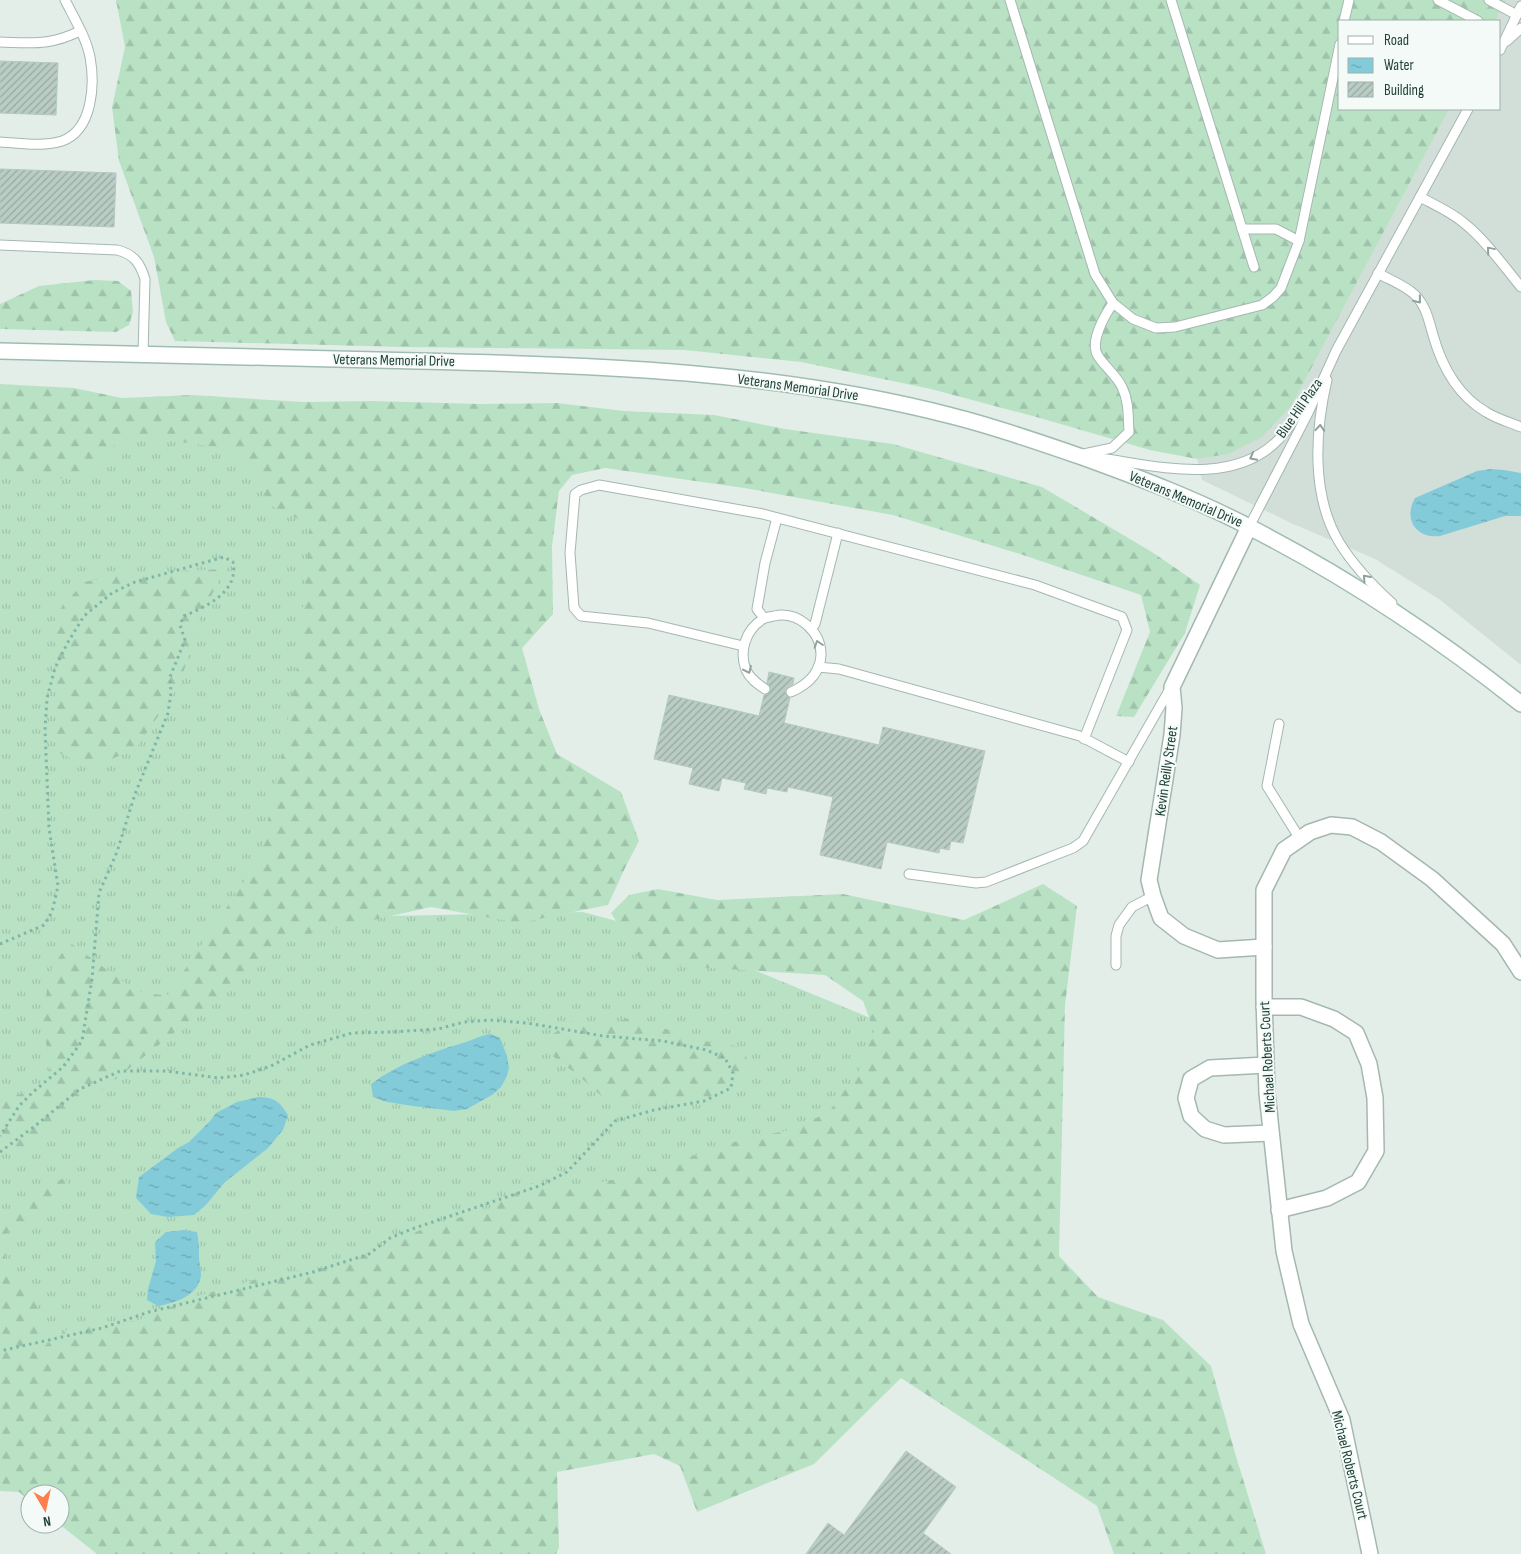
<svg xmlns="http://www.w3.org/2000/svg" width="1521" height="1554" font-family="'Sofia Sans Condensed',sans-serif">
  <defs>
    <pattern id="grass-tufts" width="24" height="20" patternUnits="userSpaceOnUse" patternTransform="scale(1.25)"><rect width="24" height="20" fill="#b9e2c5"/><path d="M3 7l-1-3M5 7V3M7 7l1-3M15 17l-1-3M17 17v-4M19 17l1-3" fill="none" stroke="#9fc3aa"/></pattern>
    <pattern id="forest-firs" width="22" height="20" patternUnits="userSpaceOnUse" patternTransform="scale(1.25)"><rect width="22" height="20" fill="#b9e2c5"/><path d="M5 1l3.5 6h-7zM16 11l3.5 6h-7z" fill="#9fc3aa"/></pattern>
    <pattern id="water-ripples" width="26" height="14" patternUnits="userSpaceOnUse" patternTransform="scale(1.25)"><rect width="26" height="14" fill="#84cbda"/><path d="M2 4q2-2 4 0t4 0M15 11q2-2 4 0t4 0" fill="none" stroke="#6ca6b2"/></pattern>
    <pattern id="building-hatch" width="6" height="6" patternUnits="userSpaceOnUse" patternTransform="scale(1.25)"><rect width="6" height="6" fill="#bacdc5"/><path d="M-1 1l2-2M0 6l6-6M5 7l2-2" fill="none" stroke="#97a8a1"/></pattern>
  </defs>
  <rect width="100%" height="100%" fill="#e3eee9"/>
  <path fill="#d1dfd8" d="M 1459,0 L 1521,0 L 1521,665 L 1439,599 L 1375,559 L 1291,523 L 1202,480 L 1196,453 L 1401,109 L 1500,109 L 1500,21 L 1447,21 Z"/>
  <path fill="url(#grass-tufts)" d="M 0,411 L 280,444 L 324,516 L 288,918 L 583,912 L 669,935 L 924,1040 L 829,1148 L 0,1368 Z"/>
  <g fill="url(#forest-firs)">
    <path d="M 116,0 L 1506,0 L 1495,21 L 1340,21 L 1340,109 L 1449,109 L 1291,406 L 1262,437 L 1228,454 L 1197,459 L 1150,450 L 1040,418 L 931,389 L 801,362 L 685,350 L 403,347 L 175,341 L 166,322 L 154,257 L 119,161 L 112,107 L 125,47 Z"/>
    <path d="M 95,280 L 118,281 L 131,291 L 133,312 L 129,325 L 116,332 L 0,329 L 0,304 L 39,286 Z"/>
    <path d="M 0,384 L 74,388 L 122,398 L 192,395 L 303,402 L 372,401 L 481,404 L 557,403 L 624,411 L 714,415 L 785,429 L 893,444 L 1042,487 L 1152,552 L 1200,585 L 1185,633 L 1134,717 L 1116,716 L 1150,632 L 1141,595 L 1023,555 L 893,515 L 744,488 L 605,468 L 572,475 L 559,491 L 552,546 L 553,614 L 522,648 L 539,709 L 557,754 L 621,792 L 639,841 L 625,868 L 608,905 L 519,923 L 431,907 L 288,939 L 199,1013 L 20,1155 L 0,1146 L 0,1100 L 52,1085 L 43,1021 L 49,973 L 69,942 L 136,991 L 167,996 L 260,858 L 282,753 L 299,655 L 310,525 L 270,505 L 252,468 L 229,449 L 125,434 L 82,479 L 0,476 Z"/>
    <path d="M 225,569 L 198,622 L 180,684 L 135,750 L 90,767 L 57,752 L 55,615 L 84,582 L 131,573 Z"/>
    <path d="M 1043,884 L 1077,906 L 1065,1005 L 1059,1256 L 1098,1297 L 1163,1320 L 1211,1366 L 1235,1453 L 1266,1554 L 1114,1554 L 1097,1506 L 901,1378 L 814,1464 L 697,1512 L 680,1466 L 654,1454 L 557,1472 L 559,1547 L 556,1554 L 97,1554 L 59,1524 L 60,1494 L 30,1494 L 30,1501 L 19,1492 L 0,1491 L 0,1215 L 65,1177 L 69,1188 L 5,1235 L 5,1272 L 36,1302 L 46,1328 L 35,1353 L 68,1329 L 139,1320 L 198,1296 L 274,1274 L 340,1266 L 425,1228 L 488,1209 L 537,1180 L 560,1190 L 638,1175 L 743,1139 L 785,1131 L 828,1113 L 859,1071 L 874,1031 L 863,1001 L 825,975 L 710,968 L 641,961 L 611,913 L 629,895 L 658,889 L 717,900 L 843,894 L 964,920 Z"/>
    <path d="M 630,1017 L 698,1040 L 742,1047 L 751,1068 L 724,1100 L 647,1103 L 605,1099 L 579,1076 L 546,1051 L 553,1034 L 571,1021 L 609,1026 Z"/>
  </g>
  <g fill="url(#water-ripples)">
    <path d="M 1491,469 L 1504,470 L 1521,473 L 1521,516 L 1505,516 L 1440,536 C 1416,539 1403,519 1415,498 L 1477,471 Z"/>
    <path d="M 491,1034 L 500,1038 L 507,1056 L 509,1068 L 507,1076 L 501,1087 L 492,1095 L 467,1109 L 454,1111 L 413,1106 L 387,1102 L 373,1097 L 371,1084 C 399,1063 433,1052 466,1042 C 475,1039 481,1035 491,1034 Z"/>
    <path d="M 258,1097 C 275,1097 280,1102 288,1115 L 283,1130 L 268,1148 L 224,1183 L 206,1205 L 194,1215 L 168,1217 L 151,1214 L 136,1198 L 139,1177 L 178,1148 L 189,1142 L 210,1121 L 216,1113 L 237,1102 Z"/>
    <path d="M 184,1230 L 197,1232 C 199,1241 199,1248 199,1256 C 199,1262 201,1270 201,1276 C 198,1296 175,1303 158,1306 L 147,1300 L 148,1289 L 156,1261 L 155,1242 L 166,1232 Z"/>
  </g>
  <g fill="url(#building-hatch)" stroke="#b4c9c1">
    <path d="M 0,61 L 58,63 L 56,115 L 0,113 Z"/>
    <path d="M 0,169 L 116,173 L 114,227 L 0,223 Z"/>
    <path d="M 769,672 L 794,678 L 793,684 L 788,687 L 785,691 L 786,695 L 790,698 L 784,723 L 879,745 L 883,727 L 985,751 L 963,843 L 951,841 L 949,850 L 940,848 L 939,853 L 887,842 L 881,869 L 820,855 L 833,797 L 788,787 L 787,792 L 767,788 L 766,794 L 744,789 L 746,783 L 722,778 L 719,791 L 689,784 L 693,768 L 654,759 L 669,695 L 759,716 L 764,695 L 768,694 L 771,690 L 770,686 L 767,683 Z"/>
    <path d="M 906,1451 L 956,1487 L 923,1533 L 951,1554 L 806,1554 L 828,1523 L 844,1535 Z"/>
  </g>
  <g fill="none" stroke-linecap="round" stroke-linejoin="round">
    <defs>
      <g id="lane">
        <path d="M 1010,0 L 1095,274 L 1113,303 L 1133,319 L 1156,328 L 1175,327 L 1262,305 L 1273,297 L 1281,288 L 1299,241 L 1340,44"/>
        <path d="M 1171,0 L 1254,267"/>
        <path d="M 1438,0 L 1478,21"/>
        <path d="M 1489,0 L 1517,15"/>
        <path d="M 1344,21 L 1349,0"/>
        <path d="M 1507,41 L 1521,28"/>
        <path d="M 0,42 C 33,43 49,46 80,31"/>
        <path d="M 1500,50 L 1521,6"/>
        <path d="M 0,142 C 20,143 43,147 62,141 C 93,130 95,84 90,57 C 86,37 74,18 65,0"/>
        <path d="M 1420,197 C 1435,205 1451,212 1464,223 C 1486,241 1503,265 1521,287"/>
        <path d="M 1242,229 L 1276,229 L 1299,241"/>
        <path d="M 0,245 L 117,250 C 134,254 140,263 145,279 L 143,354"/>
        <path d="M 1378,273 C 1390,280 1404,285 1414,294 C 1426,305 1429,321 1433,335 C 1442,367 1457,395 1486,412 C 1497,419 1509,422 1521,427"/>
        <path d="M 1327,380 C 1315,431 1311,495 1339,542 C 1353,565 1372,585 1392,603"/>
        <path d="M 1079,455 L 1112,448 L 1129,432 C 1128,416 1129,401 1122,387 C 1116,375 1105,367 1098,356 C 1089,342 1105,315 1113,303"/>
        <path d="M 1100,458 C 1158,466 1233,487 1279,439 C 1292,425 1302,408 1312,392"/>
        <path d="M 1249,527 L 1308,413 L 1336,351 L 1468,109"/>
        <path d="M 764,618 L 757,609 L 765,563 L 777,518"/>
        <path d="M 811,629 L 815,624 L 838,533"/>
        <path d="M 743,646 L 648,623 L 581,616 L 574,608 L 570,553 L 575,494 L 581,490 L 599,485 L 763,514 L 1035,585 L 1122,617 L 1127,630 L 1084,739"/>
        <path d="M 818,667 L 839,669 L 1080,736 L 1129,762"/>
        <path d="M 765,689 C 758,684 750,679 746,670 C 739,652 745,630 763,619 C 766,617 770,617 774,616 C 797,611 821,630 821,655 C 820,674 807,685 791,692"/>
        <path d="M 1279,724 L 1267,786 L 1300,839"/>
        <path d="M 909,874 L 976,883 L 986,882 L 1073,848 L 1083,841 L 1171,687"/>
        <path d="M 1116,965 L 1116,936 L 1119,925 L 1132,907 L 1153,896"/>
      </g>
      <g id="street">
        <path d="M 1249,527 L 1172,687 L 1174,708 L 1172,735 L 1149,880 L 1153,896 L 1161,918 L 1184,936 L 1218,950 L 1264,947"/>
        <path d="M 1264,1007 L 1301,1007 L 1334,1019 L 1356,1033 L 1369,1064 L 1375,1098 L 1376,1151 L 1358,1182 L 1327,1198 L 1279,1210"/>
        <path d="M 1266,1065 L 1210,1068 L 1191,1079 L 1186,1098 L 1191,1116 L 1205,1129 L 1224,1135 L 1271,1133"/>
        <path d="M 1370,1554 L 1342,1420 L 1301,1324 L 1284,1251 L 1267,1093 L 1264,999 L 1264,890 L 1284,850 L 1310,832 L 1331,825 L 1352,827 L 1381,842 L 1432,879 L 1503,944 L 1521,972"/>
      </g>
      <path id="secondary" d="M 0,351 C 139,354 278,357 418,361 C 597,365 778,371 952,416 C 996,427 1039,442 1082,457 C 1140,478 1198,500 1253,529 C 1348,578 1437,637 1521,704"/>
    </defs>
    <use href="#lane" stroke="#a5b7b1" stroke-width="11"/>
    <use href="#street" stroke="#a5b7b1" stroke-width="18"/>
    <use href="#secondary" stroke="#a0bcb2" stroke-width="18"/>
    <g stroke="#7fb6a6" stroke-width="3" stroke-dasharray="2.5 4" stroke-linecap="butt">
      <path d="M 0,944 L 44,925 L 52,912 L 58,886 L 49,828 L 45,730 L 47,698 L 55,668 L 68,642 L 84,616 L 112,593 L 135,582 L 224,557 L 233,562 C 239,592 207,606 184,616 L 180,625 L 185,640 L 170,677 L 171,693 L 168,713 L 135,794 L 117,852 L 99,893 L 92,979 L 82,1041 L 63,1067 L 33,1092 L 19,1106 L 0,1136"/>
      <path d="M 0,1152 L 35,1126 L 80,1089 L 120,1071 L 166,1071 L 219,1078 L 244,1075 L 271,1066 L 310,1045 L 352,1033 L 391,1032 L 438,1029 L 464,1022 L 489,1020 L 527,1023 L 603,1036 L 663,1041 L 706,1050 L 725,1058 L 733,1073 L 731,1088 L 704,1101 L 654,1110 L 615,1121 L 567,1172 L 539,1186 L 412,1229 L 390,1238 L 369,1254 L 313,1272 L 149,1312 L 102,1328 L 0,1351"/>
    </g>
    <use href="#lane" stroke="#fff" stroke-width="9"/>
    <use href="#street" stroke="#fff" stroke-width="15"/>
    <use href="#secondary" stroke="#fff" stroke-width="15"/>
  </g>
  <defs><path id="oneway-chevron" d="M-2-3.5L2.5 0L-2 3.5" fill="none" stroke-width="1.6" stroke-linecap="round" stroke-linejoin="round" transform="scale(1.25)"/></defs>
  <g stroke="#90a09c">
    <use href="#oneway-chevron" transform="translate(1490 250) rotate(-130)"/>
    <use href="#oneway-chevron" transform="translate(1418 300) rotate(51)"/>
    <use href="#oneway-chevron" transform="translate(1320 428) rotate(-86)"/>
    <use href="#oneway-chevron" transform="translate(1253 457) rotate(152)"/>
    <use href="#oneway-chevron" transform="translate(1366 578) rotate(-132)"/>
    <use href="#oneway-chevron" transform="translate(818 644) rotate(-108)"/>
    <use href="#oneway-chevron" transform="translate(748 670) rotate(65)"/>
  </g>
  <g text-anchor="middle" stroke-width="4" stroke-linejoin="round" paint-order="stroke">
    <g font-size="15" fill="#204239" stroke="#f4faf7">
      <text transform="translate(394 360) rotate(1)" y="5">Veterans Memorial Drive</text>
      <text transform="translate(798 387) rotate(8)" y="5">Veterans Memorial Drive</text>
      <text transform="translate(1299 408) rotate(-55)" y="5">Blue Hill Plaza</text>
      <text transform="translate(1186 499) rotate(23)" y="5">Veterans Memorial Drive</text>
      <text transform="translate(1166 771) rotate(-82)" y="5">Kevin Reilly Street</text>
      <text transform="translate(1267 1057) rotate(-93)" y="5">Michael Roberts Court</text>
      <text transform="translate(1350 1465) rotate(76)" y="5">Michael Roberts Court</text>
    </g>
  </g>
  <rect x="1338" y="20" width="162" height="90" fill="#f4faf7" stroke="#9fb0ab"/>
  <rect x="1348" y="36" width="25" height="8" fill="#ffffff" stroke="#9fb0ab"/>
  <text x="1384" y="45" font-size="15" fill="#204239">Road</text>
  <rect x="1348" y="58" width="25" height="15" fill="url(#water-ripples)" stroke="#9fb0ab"/>
  <text x="1384" y="70" font-size="15" fill="#204239">Water</text>
  <rect x="1348" y="82" width="25" height="15" fill="url(#building-hatch)" stroke="#9fb0ab"/>
  <text x="1384" y="95" font-size="15" fill="#204239">Building</text>
  <g transform="translate(45 1509) rotate(171)"><circle r="24" fill="#f4faf7" stroke="#9fb0ab"/>
  <path d="M0-4L9 19L0 12L-9 19Z" fill="#ff7e50"/>
  <text y="-8" font-size="14" font-weight="bold" text-anchor="middle" fill="#204239">N</text>
  </g>
</svg>
